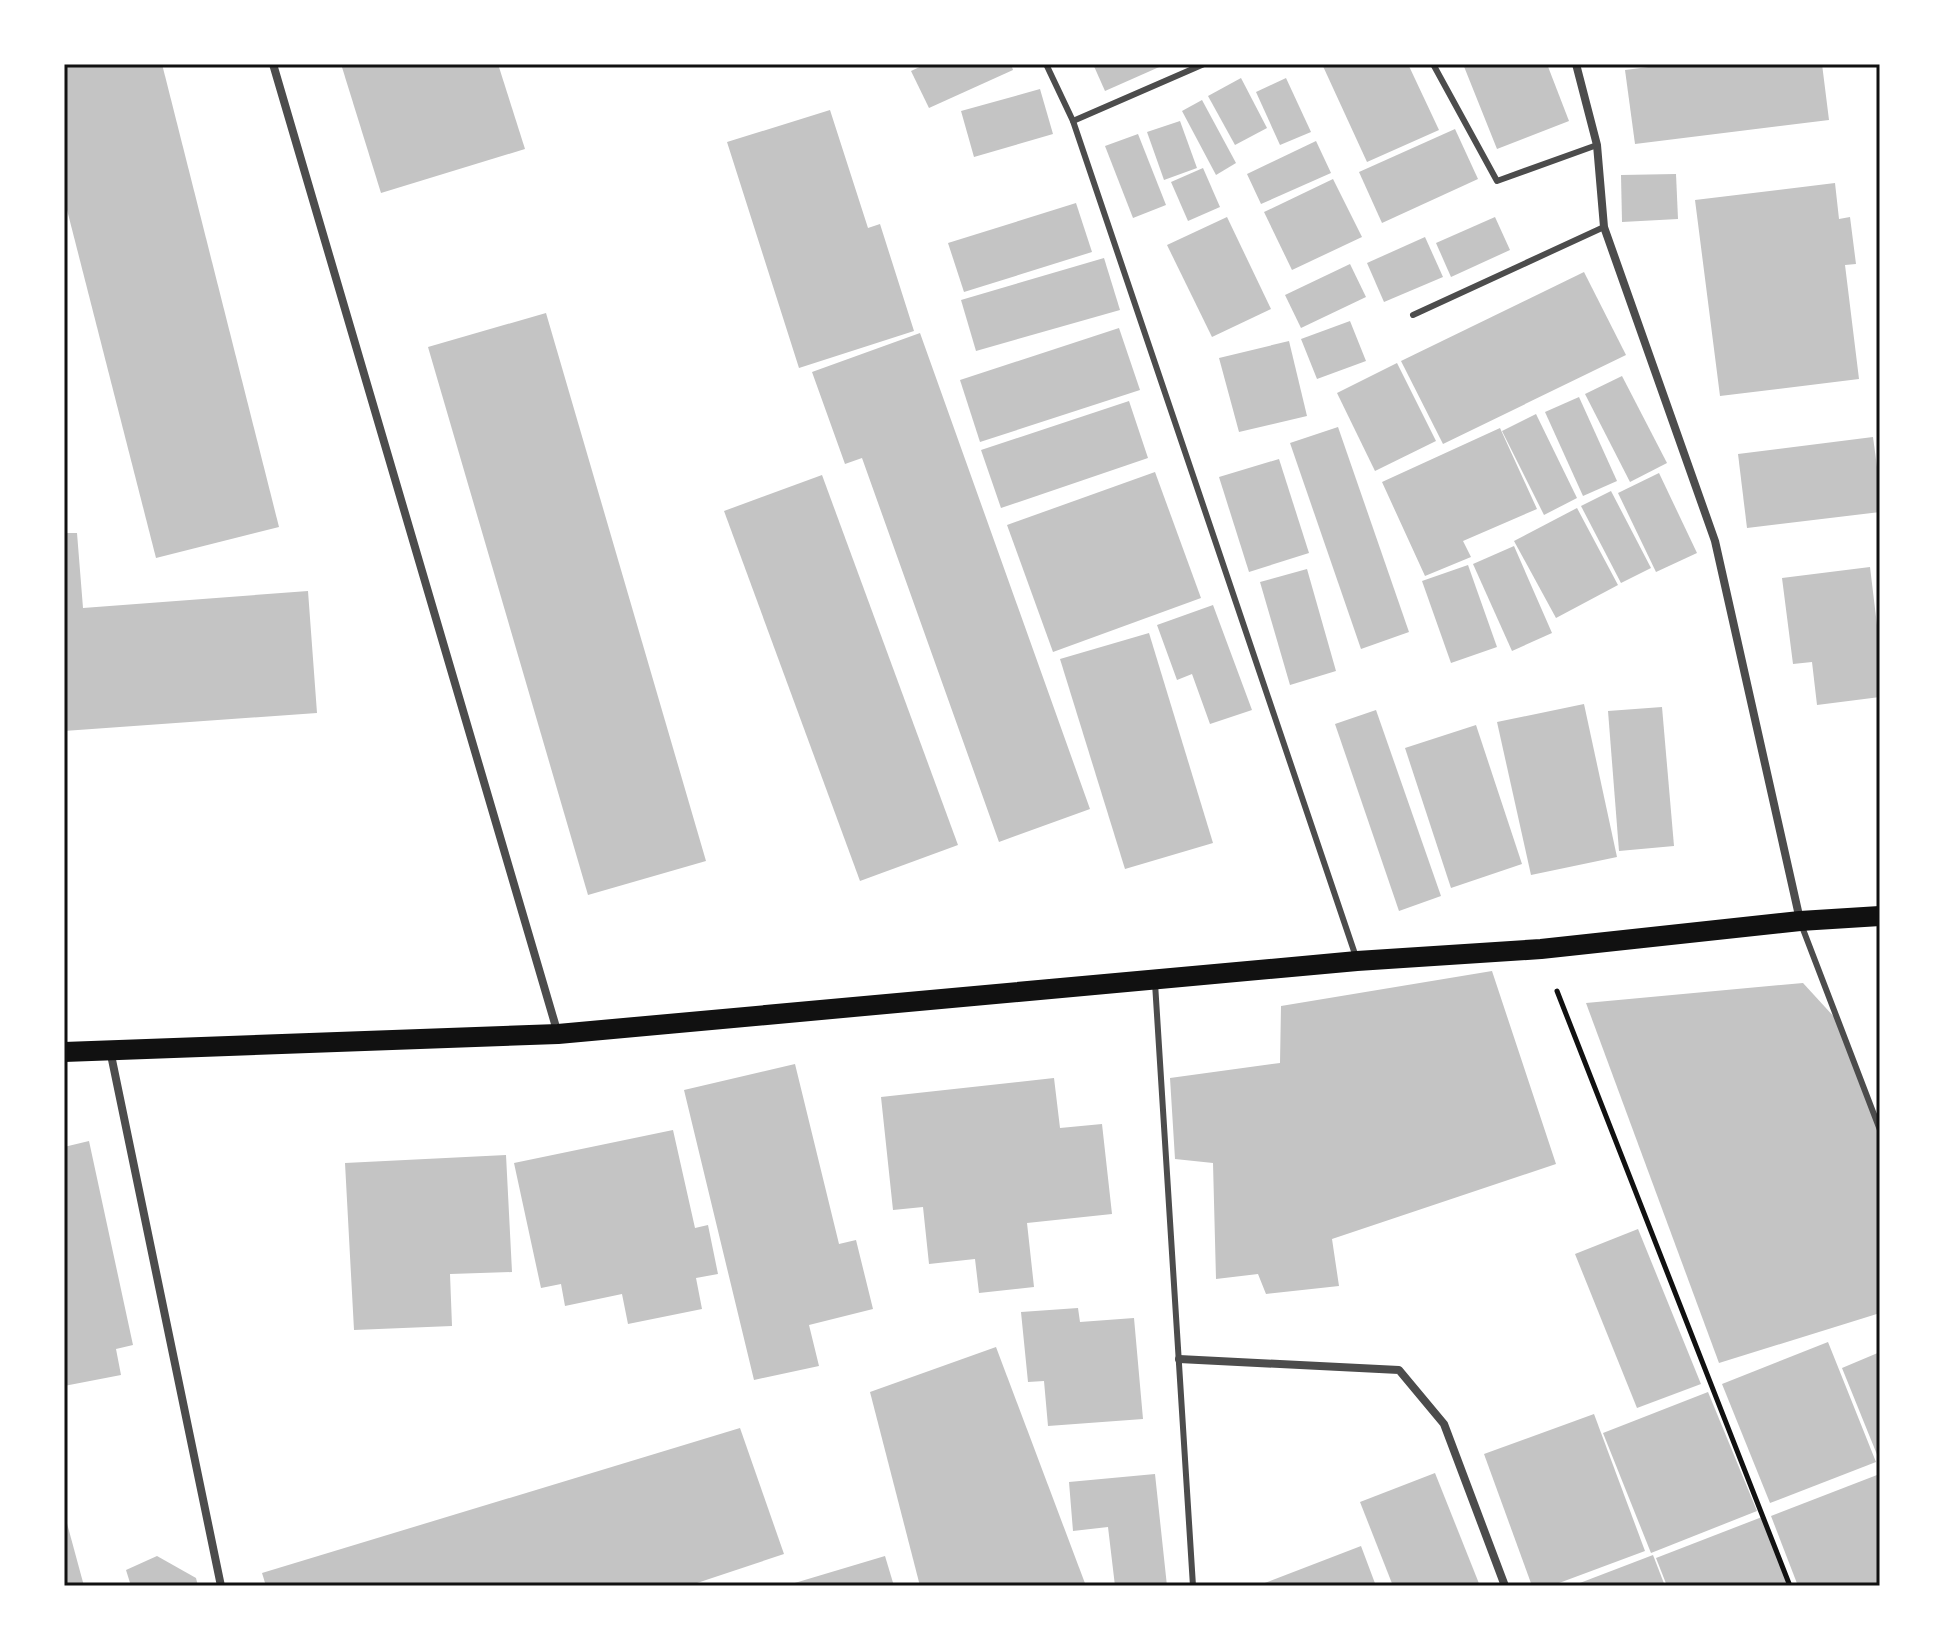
<svg xmlns="http://www.w3.org/2000/svg" width="1944" height="1650" font-family="'Fira Sans',sans-serif">
  <rect width="100%" height="100%" fill="#fff"/>
  <g fill="#c4c4c4">
    <path d="M 64,64 L 162,64 L 279,527 L 156,558 L 64,198 Z"/>
    <path d="M 341,64 L 498,64 L 525,149 L 381,193 Z"/>
    <path d="M 926,64 L 1011,64 L 1013,70 L 929,108 L 911,71 Z"/>
    <path d="M 1093,64 L 1166,64 L 1105,91 Z"/>
    <path d="M 1322,64 L 1408,64 L 1439,130 L 1367,162 Z"/>
    <path d="M 1463,64 L 1547,64 L 1569,121 L 1497,149 Z"/>
    <path d="M 1672,64 L 1822,64 L 1829,120 L 1635,144 L 1625,70 Z"/>
    <path d="M 1241,78 L 1267,128 L 1235,145 L 1208,96 Z"/>
    <path d="M 1286,78 L 1311,132 L 1280,145 L 1256,92 Z"/>
    <path d="M 1040,89 L 1053,134 L 974,157 L 961,111 Z"/>
    <path d="M 1202,100 L 1236,163 L 1216,175 L 1182,111 Z"/>
    <path d="M 830,110 L 868,228 L 880,224 L 914,331 L 799,368 L 727,142 Z"/>
    <path d="M 1180,121 L 1197,168 L 1164,180 L 1147,132 Z"/>
    <path d="M 1455,129 L 1478,179 L 1382,223 L 1359,172 Z"/>
    <path d="M 1138,134 L 1166,205 L 1133,218 L 1105,146 Z"/>
    <path d="M 1316,141 L 1331,173 L 1261,204 L 1247,174 Z"/>
    <path d="M 1203,168 L 1220,207 L 1188,221 L 1171,182 Z"/>
    <path d="M 1676,174 L 1678,219 L 1622,222 L 1621,175 Z"/>
    <path d="M 1333,179 L 1362,237 L 1292,270 L 1264,212 Z"/>
    <path d="M 1835,183 L 1839,219 L 1850,217 L 1856,264 L 1845,265 L 1859,379 L 1720,396 L 1695,200 Z"/>
    <path d="M 1076,203 L 1092,252 L 964,292 L 948,243 Z"/>
    <path d="M 1227,217 L 1271,309 L 1212,337 L 1167,245 Z"/>
    <path d="M 1495,217 L 1510,250 L 1451,277 L 1436,243 Z"/>
    <path d="M 1425,237 L 1443,277 L 1384,302 L 1367,263 Z"/>
    <path d="M 1104,258 L 1120,310 L 976,351 L 961,300 Z"/>
    <path d="M 1350,264 L 1366,297 L 1301,328 L 1285,295 Z"/>
    <path d="M 1584,272 L 1626,355 L 1443,444 L 1401,361 Z"/>
    <path d="M 546,313 L 706,861 L 588,895 L 428,347 Z"/>
    <path d="M 1350,321 L 1366,361 L 1317,379 L 1301,339 Z"/>
    <path d="M 1119,328 L 1140,390 L 980,442 L 960,380 Z"/>
    <path d="M 920,333 L 1090,809 L 999,842 L 862,458 L 845,464 L 812,372 Z"/>
    <path d="M 1289,341 L 1307,416 L 1239,432 L 1219,358 Z"/>
    <path d="M 1397,363 L 1436,441 L 1375,471 L 1337,393 Z"/>
    <path d="M 1622,376 L 1667,463 L 1630,482 L 1585,394 Z"/>
    <path d="M 1579,397 L 1617,481 L 1583,496 L 1545,412 Z"/>
    <path d="M 1129,401 L 1148,458 L 1001,508 L 981,450 Z"/>
    <path d="M 1536,414 L 1577,498 L 1544,515 L 1502,431 Z"/>
    <path d="M 1338,427 L 1409,632 L 1361,649 L 1290,443 Z"/>
    <path d="M 1500,428 L 1537,509 L 1463,541 L 1471,557 L 1425,576 L 1382,482 Z"/>
    <path d="M 1873,437 L 1880,489 L 1880,512 L 1747,528 L 1738,454 Z"/>
    <path d="M 1279,459 L 1309,553 L 1249,572 L 1219,477 Z"/>
    <path d="M 1155,472 L 1201,598 L 1053,652 L 1007,525 Z"/>
    <path d="M 1659,473 L 1697,553 L 1656,572 L 1618,493 Z"/>
    <path d="M 822,475 L 958,845 L 860,881 L 724,511 Z"/>
    <path d="M 1611,491 L 1651,568 L 1621,583 L 1581,506 Z"/>
    <path d="M 1577,508 L 1618,585 L 1556,618 L 1514,541 Z"/>
    <path d="M 64,533 L 77,533 L 83,608 L 308,591 L 317,713 L 64,731 Z"/>
    <path d="M 1514,546 L 1552,633 L 1512,651 L 1473,564 Z"/>
    <path d="M 1468,565 L 1497,647 L 1451,663 L 1422,581 Z"/>
    <path d="M 1870,567 L 1880,650 L 1880,697 L 1817,705 L 1812,662 L 1793,664 L 1782,578 Z"/>
    <path d="M 1307,569 L 1336,671 L 1290,685 L 1260,582 Z"/>
    <path d="M 1213,605 L 1252,710 L 1210,724 L 1192,674 L 1177,680 L 1157,625 Z"/>
    <path d="M 1149,633 L 1213,843 L 1125,869 L 1060,659 Z"/>
    <path d="M 1584,704 L 1617,857 L 1531,875 L 1497,722 Z"/>
    <path d="M 1662,707 L 1674,846 L 1619,851 L 1608,711 Z"/>
    <path d="M 1376,710 L 1441,896 L 1399,911 L 1335,724 Z"/>
    <path d="M 1476,725 L 1522,864 L 1451,888 L 1405,748 Z"/>
    <path d="M 1492,971 L 1556,1164 L 1332,1239 L 1339,1286 L 1266,1294 L 1258,1274 L 1216,1279 L 1213,1163 L 1175,1159 L 1170,1078 L 1280,1063 L 1281,1006 Z"/>
    <path d="M 1803,983 L 1836,1019 L 1880,1133 L 1880,1313 L 1719,1363 L 1586,1003 Z"/>
    <path d="M 795,1064 L 839,1244 L 856,1240 L 873,1309 L 809,1325 L 819,1366 L 754,1380 L 684,1090 Z"/>
    <path d="M 1054,1078 L 1060,1128 L 1102,1124 L 1112,1214 L 1027,1223 L 1034,1287 L 979,1293 L 975,1259 L 929,1264 L 923,1207 L 893,1210 L 881,1097 Z"/>
    <path d="M 673,1130 L 695,1228 L 708,1225 L 718,1274 L 696,1278 L 702,1309 L 628,1324 L 622,1294 L 565,1306 L 561,1284 L 541,1288 L 514,1163 Z"/>
    <path d="M 89,1141 L 133,1345 L 116,1349 L 121,1375 L 64,1386 L 64,1147 Z"/>
    <path d="M 506,1155 L 512,1272 L 450,1274 L 452,1326 L 354,1330 L 345,1163 Z"/>
    <path d="M 1638,1229 L 1701,1384 L 1637,1408 L 1575,1254 Z"/>
    <path d="M 1078,1308 L 1080,1322 L 1134,1318 L 1143,1419 L 1048,1426 L 1044,1381 L 1028,1382 L 1021,1312 Z"/>
    <path d="M 1828,1342 L 1876,1462 L 1770,1503 L 1722,1384 Z"/>
    <path d="M 996,1347 L 1086,1586 L 920,1586 L 870,1392 Z"/>
    <path d="M 1880,1352 L 1880,1462 L 1842,1368 Z"/>
    <path d="M 1708,1392 L 1757,1511 L 1651,1553 L 1603,1433 Z"/>
    <path d="M 1594,1414 L 1645,1551 L 1551,1586 L 1532,1586 L 1484,1454 Z"/>
    <path d="M 740,1428 L 784,1554 L 688,1586 L 266,1586 L 262,1573 Z"/>
    <path d="M 1435,1473 L 1480,1586 L 1393,1586 L 1360,1502 Z"/>
    <path d="M 1155,1474 L 1167,1586 L 1115,1586 L 1108,1527 L 1073,1531 L 1069,1482 Z"/>
    <path d="M 1877,1475 L 1880,1483 L 1880,1586 L 1798,1586 L 1771,1516 Z"/>
    <path d="M 65,1516 L 84,1586 L 64,1586 Z"/>
    <path d="M 1762,1517 L 1789,1586 L 1667,1586 L 1656,1558 Z"/>
    <path d="M 1361,1546 L 1376,1586 L 1257,1586 Z"/>
    <path d="M 1653,1555 L 1665,1586 L 1572,1586 Z"/>
    <path d="M 157,1556 L 196,1578 L 198,1586 L 131,1586 L 126,1570 Z"/>
    <path d="M 885,1556 L 894,1586 L 788,1586 L 788,1585 Z"/>
  </g>
  <g fill="none" stroke-linecap="round" stroke-linejoin="round">
    <path stroke="#111" stroke-width="5" d="M 1557,991 L 1790,1586"/>
    <g stroke="#4c4c4c" stroke-width="6">
      <path d="M 1046,64 L 1073,121 L 1356,957"/>
      <path d="M 1433,64 L 1497,181 L 1597,145"/>
      <path d="M 1073,121 L 1204,64"/>
      <path d="M 1413,315 L 1604,227"/>
      <path d="M 1801,924 L 1880,1130"/>
      <path d="M 1155,983 L 1193,1586"/>
    </g>
    <g stroke="#4c4c4c" stroke-width="8">
      <path d="M 273,64 L 558,1034"/>
      <path d="M 1576,64 L 1597,145 L 1604,227 L 1715,541 L 1800,920"/>
      <path d="M 110,1050 L 221,1586"/>
      <path d="M 1179,1359 L 1399,1370 L 1444,1424 L 1505,1586"/>
    </g>
    <path stroke="#111" stroke-width="20" d="M 64,1052 L 558,1034 L 1357,961 L 1541,949 L 1800,921 L 1880,916"/>
  </g>
  <rect width="1944" height="1650" fill="none" stroke="#ffffff" stroke-width="132"/>
  <rect x="66" y="66" width="1812" height="1518" fill="none" stroke="#111" stroke-width="3"/>
</svg>
